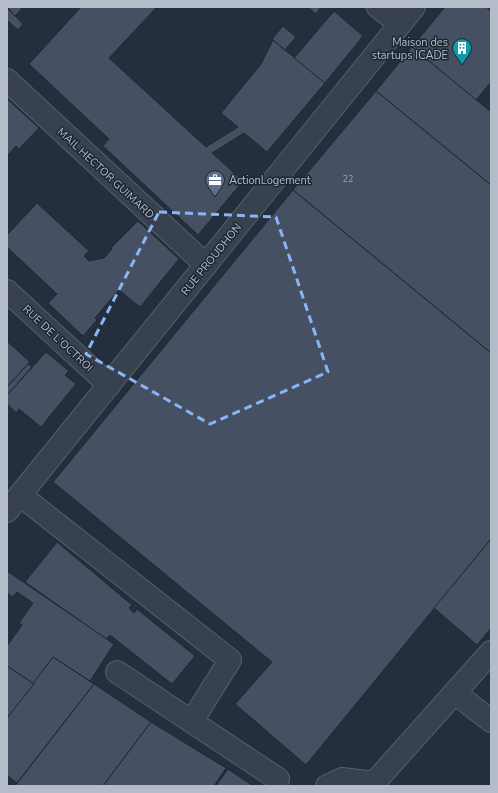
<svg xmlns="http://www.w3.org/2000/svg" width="498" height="793" font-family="'Nunito Sans',sans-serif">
  <rect width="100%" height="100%" fill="#242f3e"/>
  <g fill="#455162" stroke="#1f2835">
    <path d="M 7,7 L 23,7 L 15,16 Z"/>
    <path d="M 81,7 L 157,7 L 109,58 L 206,147 L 238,127 L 221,113 L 261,64 L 273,40 L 325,83 L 267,152 L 244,133 L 212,153 L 243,181 L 198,235 L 103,146 L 109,139 L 29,64 Z"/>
    <path d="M 308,7 L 321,7 L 316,14 Z"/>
    <path d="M 445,7 L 486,7 L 491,11 L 491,82 L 476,100 L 412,47 Z"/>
    <path d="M 7,8 L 23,24 L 18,30 L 7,20 Z"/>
    <path d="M 334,11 L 363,36 L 325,83 L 294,58 Z"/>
    <path d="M 283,26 L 296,37 L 285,50 L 272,39 Z"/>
    <path d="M 412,47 L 491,112 L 491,185 L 376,91 Z"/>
    <path d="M 376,91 L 491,185 L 491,353 L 293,190 Z"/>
    <path d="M 7,99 L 39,128 L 19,149 L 16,146 L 7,156 Z"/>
    <path d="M 293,190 L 491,353 L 491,539 L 306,765 L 235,704 L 272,662 L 53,482 Z"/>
    <path d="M 37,203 L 89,251 L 84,256 L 89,261 L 104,258 L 112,249 L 111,248 L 138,221 L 179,259 L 140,307 L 119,290 L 95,318 L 97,320 L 83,336 L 48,303 L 57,294 L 7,247 L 7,235 Z"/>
    <path d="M 7,341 L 30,362 L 7,387 Z"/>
    <path d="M 46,352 L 69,371 L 65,375 L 76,384 L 41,427 L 19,409 L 17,412 L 18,414 L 7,404 L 7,395 Z"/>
    <path d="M 28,364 L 32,367 L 7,395 L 7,387 Z"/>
    <path d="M 491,539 L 491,628 L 477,645 L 434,608 Z"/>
    <path d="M 57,542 L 132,605 L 129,608 L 134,613 L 137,609 L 195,656 L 172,684 L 110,635 L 106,639 L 25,582 Z"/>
    <path d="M 7,571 L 114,644 L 90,681 L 53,657 L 34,684 L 7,666 L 7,646 L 22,625 L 19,623 L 33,603 L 17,592 L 13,597 L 7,593 Z"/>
    <path d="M 53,657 L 94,684 L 17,783 L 7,775 L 7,718 Z"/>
    <path d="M 7,666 L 34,684 L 7,718 Z"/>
    <path d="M 94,684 L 151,722 L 103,786 L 15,786 Z"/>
    <path d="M 151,722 L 226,768 L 214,786 L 103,786 Z"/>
    <path d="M 228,769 L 253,786 L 216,786 Z"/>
  </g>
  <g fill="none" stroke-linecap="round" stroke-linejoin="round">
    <defs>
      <g id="minor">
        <path d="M 378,7 L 400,24"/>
        <path d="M 7,80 L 206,265"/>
        <path d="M 7,291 L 109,385"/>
        <path d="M 20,495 L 230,660 L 192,721"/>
        <path d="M 7,511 L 414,7"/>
        <path d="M 117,672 L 278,779"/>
        <path d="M 455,693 L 491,721"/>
        <path d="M 374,783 L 491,652"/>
        <path d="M 327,786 L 342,779 L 374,783 L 377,786"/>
      </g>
    </defs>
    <use href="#minor" stroke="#565f6c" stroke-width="24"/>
    <use href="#minor" stroke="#38414e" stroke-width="22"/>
  </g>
  <path fill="none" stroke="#8ab4f8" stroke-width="3" stroke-dasharray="8 5" stroke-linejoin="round" d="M 159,212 L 276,217 L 328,372 L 210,424 L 86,354 Z"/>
  <defs>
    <symbol id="building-pin" viewBox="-11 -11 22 30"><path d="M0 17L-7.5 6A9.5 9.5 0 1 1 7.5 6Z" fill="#0f9aa8" stroke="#1d2633"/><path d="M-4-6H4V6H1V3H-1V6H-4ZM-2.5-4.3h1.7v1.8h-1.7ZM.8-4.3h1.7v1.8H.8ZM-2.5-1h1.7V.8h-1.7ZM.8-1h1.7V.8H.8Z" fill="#fff"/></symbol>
    <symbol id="office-pin" viewBox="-11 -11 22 30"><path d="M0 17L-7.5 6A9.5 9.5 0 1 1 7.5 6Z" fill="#5c6f8a" stroke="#1d2633"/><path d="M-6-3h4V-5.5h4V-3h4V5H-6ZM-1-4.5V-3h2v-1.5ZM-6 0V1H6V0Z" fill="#fff"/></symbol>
  </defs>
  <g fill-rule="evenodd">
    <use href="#building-pin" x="451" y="37" width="22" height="30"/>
    <use href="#office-pin" x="204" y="169" width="22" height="30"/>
  </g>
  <g text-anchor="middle" stroke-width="3" stroke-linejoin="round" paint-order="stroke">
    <g font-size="9" fill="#98a1af">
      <text x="348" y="182">22</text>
    </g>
    <g font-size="11" fill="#b4bcc9" stroke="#1d2633" text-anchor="end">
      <text x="448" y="46">Maison des<tspan x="448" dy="13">startups ICADE</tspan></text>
      <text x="229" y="184" text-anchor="start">ActionLogement</text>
    </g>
    <g font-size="11" fill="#b4bcc9" stroke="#1d2633">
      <text transform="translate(106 173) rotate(43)" y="4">MAIL HECTOR GUIMARD</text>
      <text transform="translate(211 259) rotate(-51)" y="4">RUE PROUDHON</text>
      <text transform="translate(58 338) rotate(43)" y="4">RUE DE L'OCTROI</text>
    </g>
  </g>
  <rect width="498" height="793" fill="none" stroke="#b4bcc9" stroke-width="16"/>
</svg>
